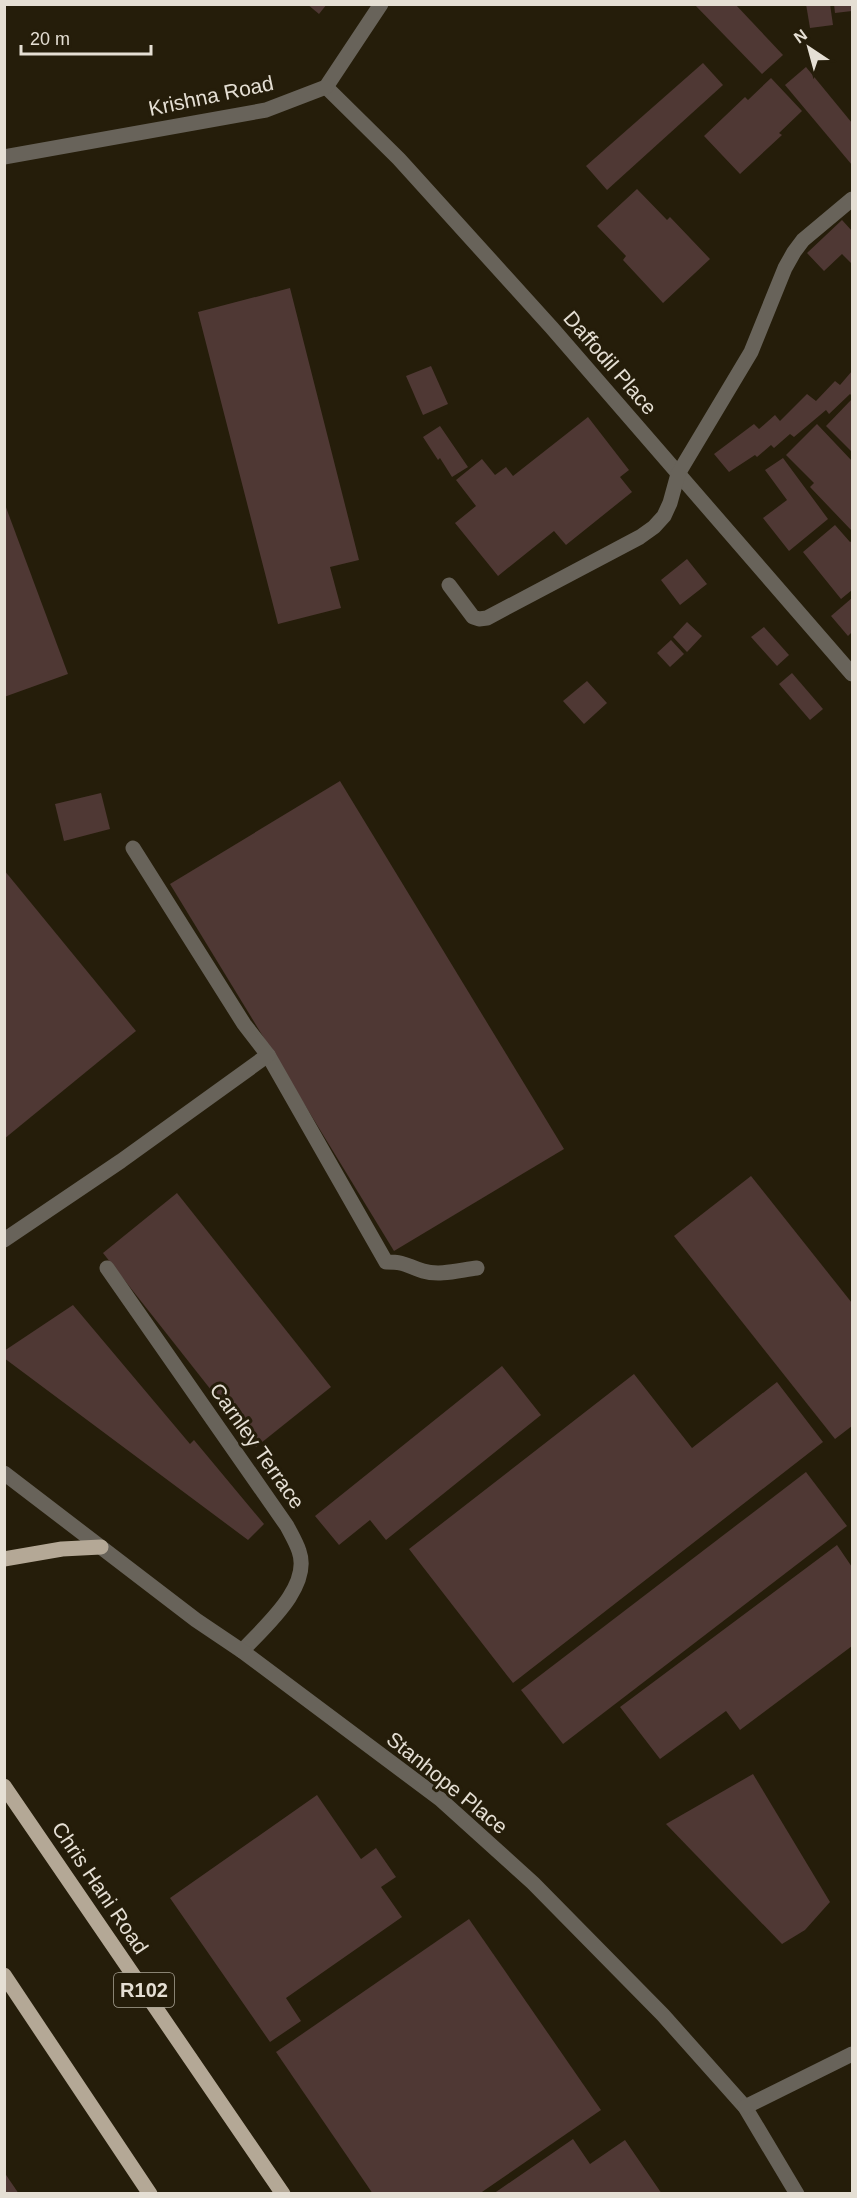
<svg xmlns="http://www.w3.org/2000/svg" width="857" height="2198" font-family="Helvetica,sans-serif">
  <rect width="100%" height="100%" fill="#251d0a"/>
  <g fill="#4f3834">
    <path d="M 307,4 L 327,4 L 319,14 Z"/>
    <path d="M 694,4 L 735,4 L 783,55 L 762,74 Z"/>
    <path d="M 806,4 L 830,4 L 833,25 L 810,28 Z"/>
    <path d="M 834,4 L 852,4 L 852,11 L 835,13 Z"/>
    <path d="M 703,63 L 723,85 L 607,190 L 586,166 Z"/>
    <path d="M 806,67 L 852,123 L 852,165 L 785,85 Z"/>
    <path d="M 771,78 L 802,111 L 779,133 L 782,135 L 740,174 L 704,136 L 745,97 L 748,100 Z"/>
    <path d="M 637,189 L 667,220 L 670,217 L 710,259 L 663,303 L 623,260 L 626,256 L 597,226 Z"/>
    <path d="M 842,220 L 852,231 L 852,264 L 842,254 L 824,271 L 807,253 Z"/>
    <path d="M 290,288 L 359,560 L 330,567 L 341,608 L 278,624 L 198,312 Z"/>
    <path d="M 431,366 L 448,404 L 423,415 L 406,376 Z"/>
    <path d="M 852,371 L 852,396 L 850,394 L 829,414 L 826,410 L 794,437 L 790,434 L 774,448 L 771,445 L 757,457 L 755,455 L 729,472 L 714,454 L 754,424 L 759,429 L 775,415 L 780,421 L 807,394 L 816,401 L 835,381 L 840,385 Z"/>
    <path d="M 852,399 L 852,452 L 826,426 Z"/>
    <path d="M 588,417 L 629,470 L 620,477 L 632,492 L 566,545 L 554,531 L 498,576 L 455,523 L 476,506 L 456,480 L 482,459 L 495,475 L 506,467 L 513,476 Z"/>
    <path d="M 817,424 L 852,461 L 852,531 L 810,487 L 814,483 L 786,455 Z"/>
    <path d="M 440,426 L 468,467 L 452,477 L 440,458 L 438,460 L 423,437 Z"/>
    <path d="M 783,458 L 828,519 L 789,551 L 763,518 L 787,500 L 765,470 Z"/>
    <path d="M 4,502 L 68,674 L 4,697 Z"/>
    <path d="M 835,525 L 850,542 L 852,541 L 852,590 L 841,599 L 803,552 Z"/>
    <path d="M 687,559 L 707,584 L 680,605 L 661,580 Z"/>
    <path d="M 852,598 L 852,632 L 848,636 L 831,616 Z"/>
    <path d="M 687,622 L 702,636 L 687,652 L 673,637 Z"/>
    <path d="M 764,627 L 789,655 L 777,666 L 751,637 Z"/>
    <path d="M 671,640 L 684,654 L 670,667 L 657,653 Z"/>
    <path d="M 792,673 L 823,709 L 810,720 L 779,684 Z"/>
    <path d="M 587,681 L 607,703 L 584,724 L 563,701 Z"/>
    <path d="M 340,781 L 564,1149 L 394,1251 L 170,884 Z"/>
    <path d="M 101,793 L 110,829 L 64,841 L 55,804 Z"/>
    <path d="M 4,870 L 136,1031 L 4,1139 Z"/>
    <path d="M 751,1176 L 852,1303 L 852,1426 L 835,1439 L 674,1236 Z"/>
    <path d="M 177,1193 L 331,1387 L 256,1447 L 103,1253 Z"/>
    <path d="M 73,1305 L 190,1444 L 194,1440 L 264,1524 L 248,1540 L 4,1358 L 4,1351 Z"/>
    <path d="M 502,1366 L 541,1415 L 386,1540 L 370,1520 L 339,1545 L 315,1516 Z"/>
    <path d="M 634,1374 L 692,1448 L 777,1382 L 823,1442 L 513,1683 L 409,1549 Z"/>
    <path d="M 806,1472 L 847,1526 L 563,1744 L 521,1690 Z"/>
    <path d="M 837,1545 L 852,1567 L 852,1646 L 740,1730 L 726,1711 L 660,1759 L 620,1707 Z"/>
    <path d="M 753,1774 L 830,1902 L 805,1930 L 782,1944 L 666,1824 Z"/>
    <path d="M 317,1795 L 361,1859 L 376,1848 L 396,1877 L 381,1887 L 402,1917 L 286,1998 L 301,2021 L 270,2042 L 170,1898 Z"/>
    <path d="M 469,1919 L 601,2110 L 479,2194 L 373,2194 L 276,2052 Z"/>
    <path d="M 573,2139 L 590,2164 L 625,2140 L 662,2194 L 493,2194 Z"/>
    <path d="M 4,2172 L 19,2194 L 4,2194 Z"/>
  </g>
  <g fill="none" stroke-linecap="round" stroke-linejoin="round">
    <g stroke="#68635a" stroke-width="15">
      <path d="M 326,87 L 399,159 L 552,328 L 852,674"/>
      <path d="M 4,157 L 266,110 L 326,87 L 381,4"/>
      <path d="M 449,585 L 473,617 L 479,619 L 487,618 L 640,537 L 654,527 L 664,516 L 670,503 L 678,474 L 751,352 L 785,268 L 794,252 L 803,240 L 852,199"/>
      <path d="M 268,1055 L 386,1262 C 407,1262 406,1266 423,1271 C 440,1276 460,1270 477,1268"/>
      <path d="M 4,1240 L 121,1161 L 268,1055 L 244,1024 L 133,848"/>
      <path d="M 107,1268 L 287,1526 C 291,1534 296,1542 299,1551 C 312,1587 264,1627 242,1651"/>
      <path d="M 4,1473 L 196,1620 L 242,1651 L 440,1799 L 533,1883 L 663,2015 L 745,2107 L 797,2194"/>
      <path d="M 745,2107 L 852,2054"/>
    </g>
    <g stroke="#b4a896" stroke-width="15">
      <path d="M 4,1559 L 62,1549 L 101,1547"/>
      <path d="M 4,1786 L 283,2194"/>
      <path d="M 4,1975 L 150,2194"/>
    </g>
  </g>
  <g text-anchor="middle" stroke-width="6" stroke-linejoin="round" paint-order="stroke">
    <rect fill="#251d0a" stroke="#aba597" stroke-width="1.5" x="114" y="1973" width="60" height="34" rx="4.5"/>
    <g font-size="20" font-weight="bold" fill="#e5dfd4">
      <text x="144" y="1997">R102</text>
    </g>
    <g font-size="21" fill="#e5dfd4" stroke="#251d0a">
      <text transform="translate(211 96) rotate(-12)" y="7">Krishna Road</text>
      <text transform="translate(610 363) rotate(49)" y="7">Daffodil Place</text>
      <text transform="translate(257 1446) rotate(55)" y="7">Carnley Terrace</text>
      <text transform="translate(447 1783) rotate(39)" y="7">Stanhope Place</text>
      <text transform="translate(100 1888) rotate(56)" y="7">Chris Hani Road</text>
    </g>
  </g>
  <rect width="857" height="2198" fill="none" stroke="#e5dfd4" stroke-width="12"/>
  <g transform="translate(809 48) rotate(324)" stroke="#251d0a" stroke-width="4.5" paint-order="stroke">
  <path d="M0-4.5L10 22L0 15L-10 22Z" fill="#e5dfd4"/>
  <text y="-9" font-size="16" font-weight="bold" text-anchor="middle" fill="#e5dfd4">N</text>
  </g>
  <path d="M21 45v9h130v-9" fill="none" stroke="#e5dfd4" stroke-width="3"/>
  <text x="30" y="45" font-size="18" fill="#e5dfd4" stroke="#251d0a" stroke-width="4.5" paint-order="stroke">20 m</text>
</svg>
